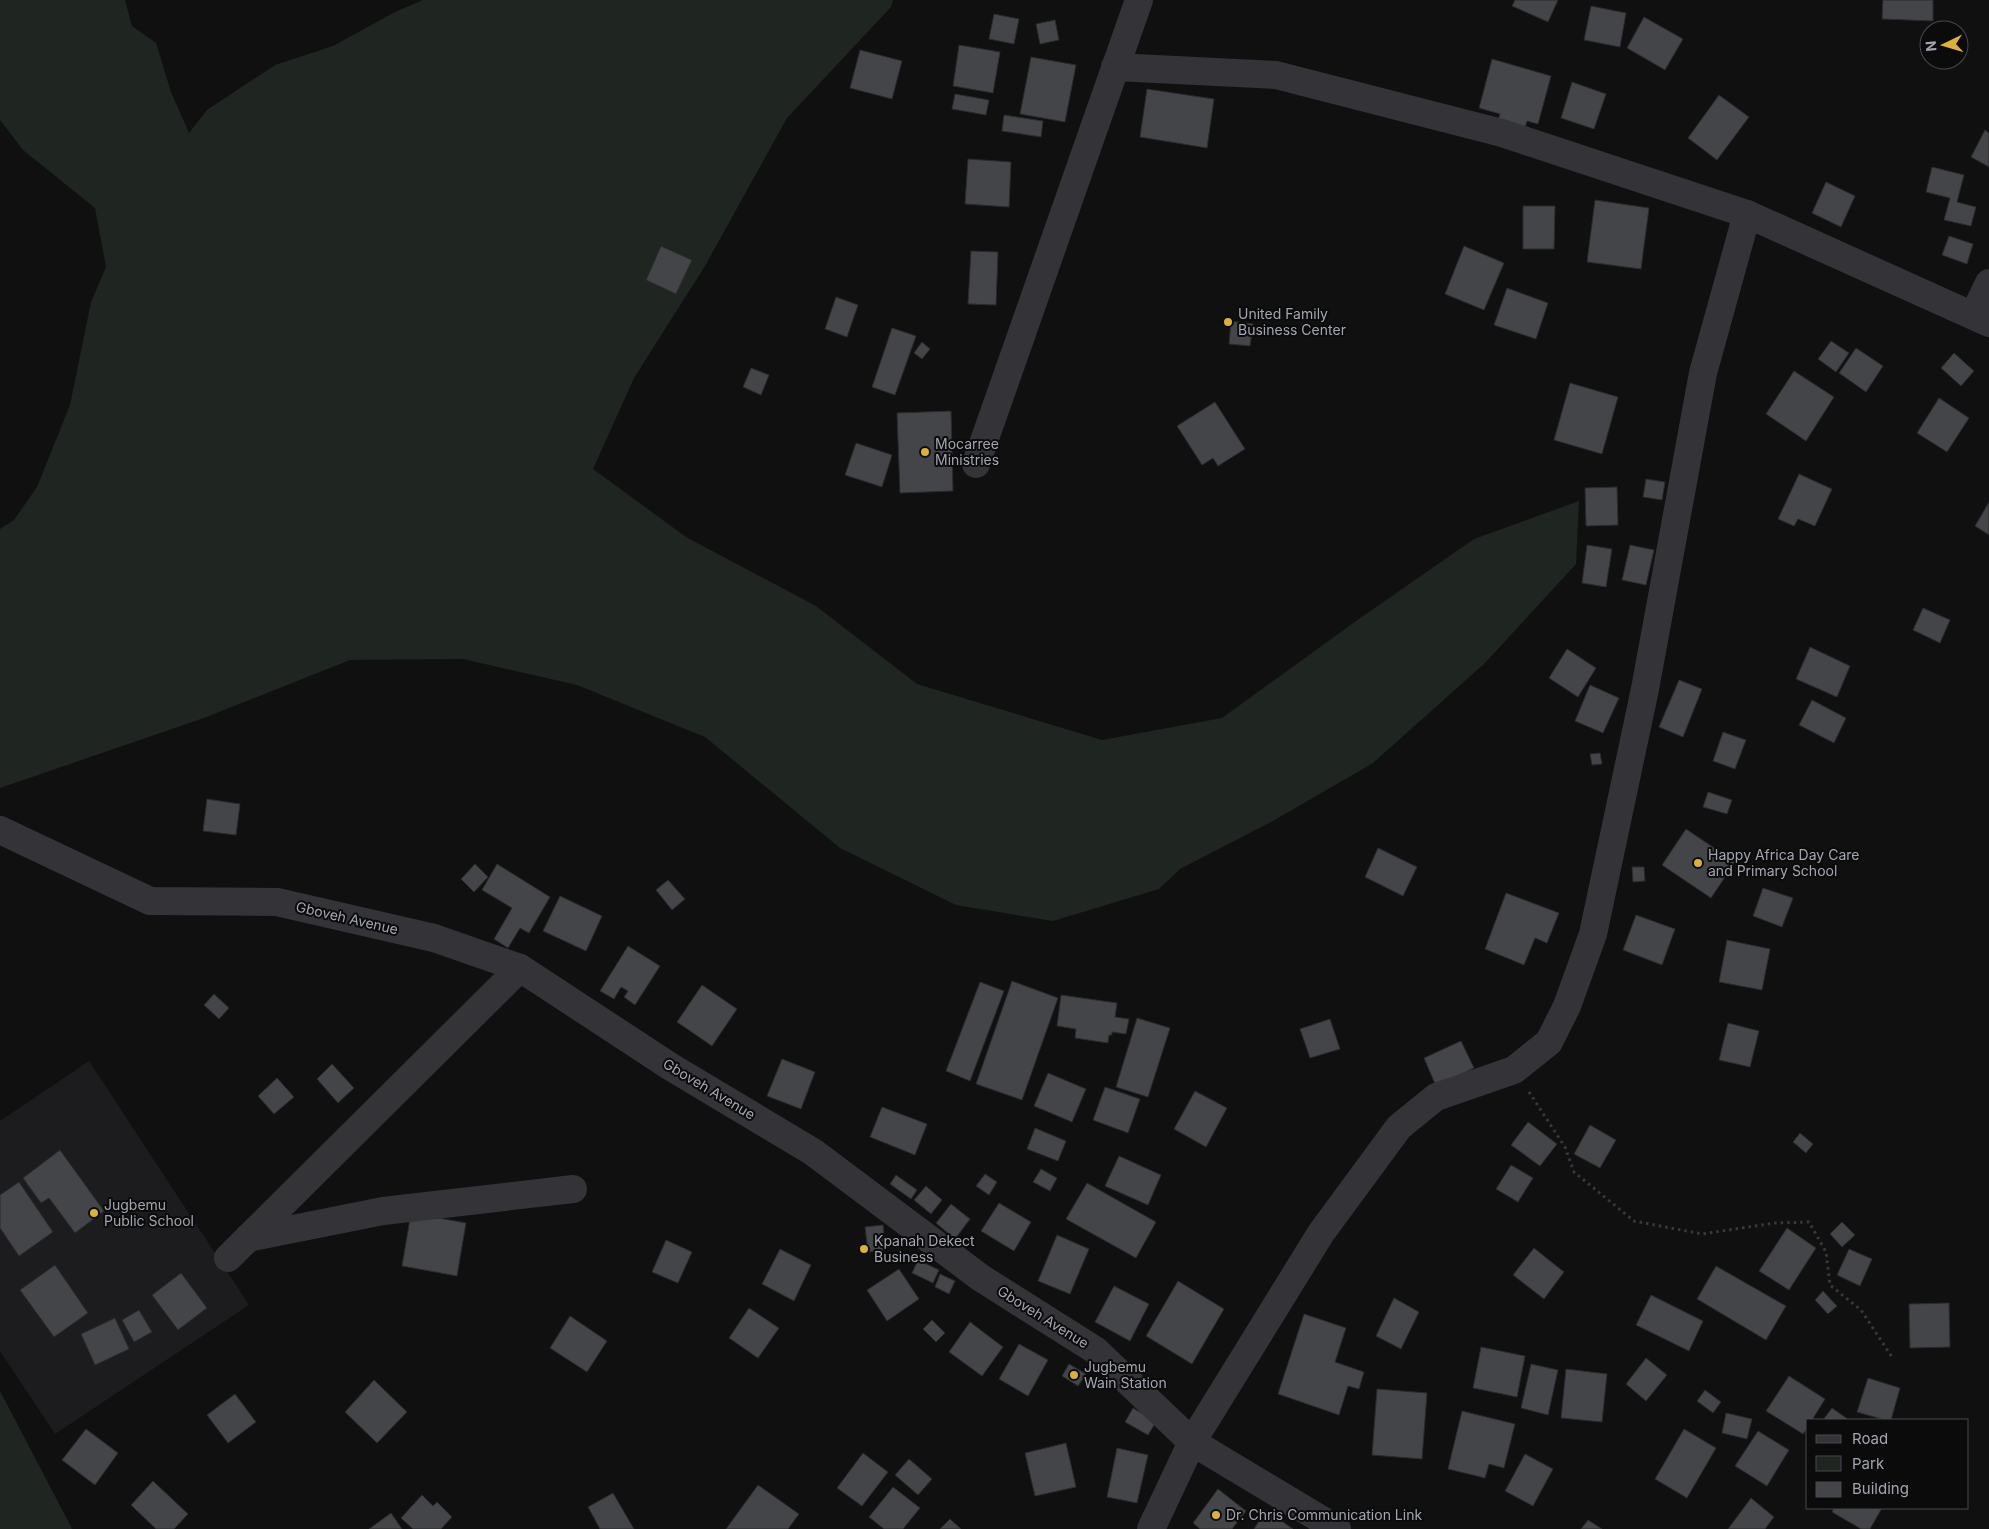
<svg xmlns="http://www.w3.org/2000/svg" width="1989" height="1529" font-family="Inter,sans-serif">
  <rect width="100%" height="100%" fill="#101011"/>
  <path fill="#1c1c1e" d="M 89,1061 L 249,1305 L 55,1434 L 0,1351 L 0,1121 Z"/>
  <g fill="#1f2520">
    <path d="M 0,0 L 125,0 L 132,26 L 156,43 L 171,92 L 189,133 L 207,110 L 275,65 L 333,46 L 395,12 L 423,0 L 893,0 L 891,7 L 787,118 L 705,266 L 634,378 L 593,469 L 686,537 L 816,606 L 917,684 L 1102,740 L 1222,718 L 1356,621 L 1474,539 L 1579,501 L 1576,564 L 1485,663 L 1373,763 L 1273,821 L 1180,869 L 1159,889 L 1053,921 L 956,905 L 840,848 L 705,737 L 577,685 L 463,659 L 350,660 L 204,718 L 0,788 L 0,529 L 14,520 L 37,487 L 70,405 L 91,302 L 106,267 L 95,208 L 23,150 L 0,120 Z"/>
    <path d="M 0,1391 L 67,1519 L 72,1529 L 0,1529 Z"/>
  </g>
  <g fill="#444549" stroke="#2b2a2d">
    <path d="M 1515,0 L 1558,0 L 1548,22 L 1512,6 Z"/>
    <path d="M 1883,0 L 1933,0 L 1933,21 L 1882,19 Z"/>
    <path d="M 1591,6 L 1626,13 L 1620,47 L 1584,40 Z"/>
    <path d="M 994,14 L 1019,19 L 1014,44 L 989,39 Z"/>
    <path d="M 1644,17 L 1683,39 L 1665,70 L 1627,48 Z"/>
    <path d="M 1055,20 L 1059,40 L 1040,44 L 1036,24 Z"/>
    <path d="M 959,45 L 1000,52 L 993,93 L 953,86 Z"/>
    <path d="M 860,50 L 902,61 L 892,99 L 850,88 Z"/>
    <path d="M 1031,57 L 1076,65 L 1065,122 L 1020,114 Z"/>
    <path d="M 1492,59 L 1551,76 L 1538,124 L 1527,121 L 1525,128 L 1498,120 L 1500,114 L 1479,108 Z"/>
    <path d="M 1572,82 L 1606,94 L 1594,129 L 1561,118 Z"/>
    <path d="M 1147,89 L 1214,99 L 1207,148 L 1140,137 Z"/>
    <path d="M 955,94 L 989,100 L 986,115 L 952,109 Z"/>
    <path d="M 1719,95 L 1749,117 L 1717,160 L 1688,138 Z"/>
    <path d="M 1004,115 L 1043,121 L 1041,137 L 1002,131 Z"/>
    <path d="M 1985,130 L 1989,133 L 1989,167 L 1971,157 Z"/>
    <path d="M 968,159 L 1011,162 L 1009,207 L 965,204 Z"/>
    <path d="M 1932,167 L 1964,175 L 1957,202 L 1976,207 L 1971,226 L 1944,220 L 1950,198 L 1926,192 Z"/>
    <path d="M 1826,182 L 1855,196 L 1841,227 L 1812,213 Z"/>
    <path d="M 1595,200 L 1649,208 L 1641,269 L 1587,262 Z"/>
    <path d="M 1523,206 L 1555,206 L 1554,249 L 1523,249 Z"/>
    <path d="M 1949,236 L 1973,244 L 1967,264 L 1942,255 Z"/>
    <path d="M 661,246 L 692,260 L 676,294 L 646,280 Z"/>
    <path d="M 1464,246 L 1504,263 L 1484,310 L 1445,294 Z"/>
    <path d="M 971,251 L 998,252 L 996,305 L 968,304 Z"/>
    <path d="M 1507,288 L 1548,303 L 1536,339 L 1494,325 Z"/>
    <path d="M 836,297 L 858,305 L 847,337 L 825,329 Z"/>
    <path d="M 1231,321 L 1253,324 L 1250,346 L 1229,344 Z"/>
    <path d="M 892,328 L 916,336 L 895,395 L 872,387 Z"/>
    <path d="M 1831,341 L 1849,353 L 1836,372 L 1818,359 Z"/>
    <path d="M 922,342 L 930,349 L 922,359 L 914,353 Z"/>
    <path d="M 1856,348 L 1883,366 L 1866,392 L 1839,373 Z"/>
    <path d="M 1954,353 L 1974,371 L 1961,386 L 1941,368 Z"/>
    <path d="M 751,368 L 769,375 L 761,395 L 743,387 Z"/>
    <path d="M 1794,371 L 1834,397 L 1806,441 L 1766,414 Z"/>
    <path d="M 1570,383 L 1618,397 L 1602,454 L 1554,440 Z"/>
    <path d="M 1939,398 L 1969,418 L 1947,452 L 1917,433 Z"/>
    <path d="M 1215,402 L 1245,449 L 1218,466 L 1213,458 L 1202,465 L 1177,426 Z"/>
    <path d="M 951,411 L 953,491 L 900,493 L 897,413 Z"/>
    <path d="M 856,443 L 892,455 L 882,487 L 845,475 Z"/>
    <path d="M 1799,474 L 1832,489 L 1815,526 L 1798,519 L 1794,526 L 1778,519 Z"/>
    <path d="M 1646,479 L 1665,482 L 1662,500 L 1643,497 Z"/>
    <path d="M 1617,487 L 1618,525 L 1586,526 L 1585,488 Z"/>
    <path d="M 1989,502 L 1989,535 L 1975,526 Z"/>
    <path d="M 1587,545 L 1612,549 L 1606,587 L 1582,583 Z"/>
    <path d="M 1630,545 L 1654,550 L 1646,585 L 1622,580 Z"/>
    <path d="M 1923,608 L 1950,620 L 1940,643 L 1913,630 Z"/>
    <path d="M 1810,647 L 1850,666 L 1837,697 L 1796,679 Z"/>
    <path d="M 1567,649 L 1596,668 L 1578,697 L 1549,678 Z"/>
    <path d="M 1679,680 L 1702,689 L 1683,737 L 1659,727 Z"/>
    <path d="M 1590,685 L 1619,698 L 1603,733 L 1575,721 Z"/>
    <path d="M 1812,700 L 1846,718 L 1834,743 L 1799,725 Z"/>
    <path d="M 1723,732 L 1746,740 L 1735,769 L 1713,761 Z"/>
    <path d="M 1600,753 L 1602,764 L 1592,765 L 1590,754 Z"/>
    <path d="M 1708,792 L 1732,800 L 1727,814 L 1703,807 Z"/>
    <path d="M 207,799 L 240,804 L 236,835 L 203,831 Z"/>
    <path d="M 1686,829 L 1735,862 L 1711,898 L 1662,865 Z"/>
    <path d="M 1378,848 L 1417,867 L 1403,896 L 1365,877 Z"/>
    <path d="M 475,864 L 488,877 L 474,892 L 461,879 Z"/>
    <path d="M 497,864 L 550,897 L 529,933 L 520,928 L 508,948 L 494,939 L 512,908 L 482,890 Z"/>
    <path d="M 1632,867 L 1644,867 L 1645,881 L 1633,882 Z"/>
    <path d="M 668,880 L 685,899 L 672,910 L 656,890 Z"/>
    <path d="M 1763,888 L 1793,898 L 1782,927 L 1753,916 Z"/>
    <path d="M 1506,893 L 1559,913 L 1547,943 L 1535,938 L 1524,965 L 1485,949 Z"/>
    <path d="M 560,896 L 602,916 L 586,951 L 543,931 Z"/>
    <path d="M 1636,915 L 1675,929 L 1662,965 L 1623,950 Z"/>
    <path d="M 1727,940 L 1770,949 L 1762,990 L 1719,982 Z"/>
    <path d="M 628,946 L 660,966 L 635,1005 L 624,997 L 628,991 L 621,987 L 614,999 L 600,991 Z"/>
    <path d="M 1012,981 L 1058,998 L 1022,1100 L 976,1084 Z"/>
    <path d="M 980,982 L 1004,991 L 970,1081 L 946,1071 Z"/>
    <path d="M 702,985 L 737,1009 L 712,1046 L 677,1022 Z"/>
    <path d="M 214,994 L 229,1008 L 219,1019 L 204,1005 Z"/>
    <path d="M 1061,995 L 1117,1003 L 1115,1017 L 1129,1019 L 1126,1034 L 1112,1032 L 1112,1035 L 1109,1035 L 1108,1043 L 1075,1038 L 1076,1029 L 1057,1026 Z"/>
    <path d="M 1137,1018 L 1170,1028 L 1148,1097 L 1116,1087 Z"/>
    <path d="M 1330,1019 L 1340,1049 L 1310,1058 L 1300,1029 Z"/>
    <path d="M 1728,1023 L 1759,1031 L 1750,1067 L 1719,1060 Z"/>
    <path d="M 1461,1041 L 1474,1068 L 1436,1086 L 1424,1058 Z"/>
    <path d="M 782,1059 L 815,1072 L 801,1109 L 767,1096 Z"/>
    <path d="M 332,1064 L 354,1088 L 338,1103 L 317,1079 Z"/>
    <path d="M 1048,1073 L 1086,1089 L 1072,1122 L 1034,1106 Z"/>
    <path d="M 277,1078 L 294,1097 L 274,1114 L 258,1096 Z"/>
    <path d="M 1105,1087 L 1140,1099 L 1128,1133 L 1093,1120 Z"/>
    <path d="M 1195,1091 L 1227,1108 L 1206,1147 L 1174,1129 Z"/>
    <path d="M 882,1107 L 927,1124 L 915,1155 L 870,1137 Z"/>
    <path d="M 1528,1122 L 1557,1144 L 1540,1166 L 1511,1145 Z"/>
    <path d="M 1590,1125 L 1616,1140 L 1600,1168 L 1574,1154 Z"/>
    <path d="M 1035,1128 L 1066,1141 L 1058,1161 L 1027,1149 Z"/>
    <path d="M 1800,1133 L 1813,1144 L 1806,1153 L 1793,1142 Z"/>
    <path d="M 60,1150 L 104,1211 L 75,1233 L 49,1198 L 41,1203 L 23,1178 Z"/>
    <path d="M 1119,1156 L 1161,1175 L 1148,1205 L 1105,1186 Z"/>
    <path d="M 1511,1165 L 1533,1178 L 1518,1202 L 1496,1189 Z"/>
    <path d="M 1041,1169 L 1057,1178 L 1050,1191 L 1033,1182 Z"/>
    <path d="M 985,1174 L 997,1182 L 989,1195 L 976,1186 Z"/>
    <path d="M 896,1175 L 917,1190 L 911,1199 L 890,1184 Z"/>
    <path d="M 19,1182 L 53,1232 L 19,1256 L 0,1228 L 0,1195 Z"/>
    <path d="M 1087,1183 L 1156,1222 L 1136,1258 L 1066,1219 Z"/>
    <path d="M 926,1186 L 942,1200 L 931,1214 L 914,1200 Z"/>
    <path d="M 999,1203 L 1031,1222 L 1014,1251 L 981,1231 Z"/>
    <path d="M 951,1204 L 970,1219 L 955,1239 L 936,1223 Z"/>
    <path d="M 411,1213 L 466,1223 L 457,1276 L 402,1266 Z"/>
    <path d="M 1842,1222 L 1855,1235 L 1842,1247 L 1830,1234 Z"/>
    <path d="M 883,1225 L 886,1250 L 868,1252 L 865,1227 Z"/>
    <path d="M 1787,1228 L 1816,1248 L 1789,1290 L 1759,1271 Z"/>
    <path d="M 1057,1235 L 1089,1249 L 1070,1294 L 1038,1281 Z"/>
    <path d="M 666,1240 L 692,1252 L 678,1283 L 652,1272 Z"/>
    <path d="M 1534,1248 L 1564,1272 L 1544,1299 L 1513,1275 Z"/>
    <path d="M 780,1249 L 811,1265 L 794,1301 L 762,1284 Z"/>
    <path d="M 1849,1249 L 1872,1259 L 1860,1286 L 1837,1275 Z"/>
    <path d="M 918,1260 L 939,1270 L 933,1283 L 912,1273 Z"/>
    <path d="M 55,1265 L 88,1313 L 54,1337 L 20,1290 Z"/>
    <path d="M 1716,1266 L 1786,1306 L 1766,1340 L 1697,1299 Z"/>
    <path d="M 899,1269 L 919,1299 L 887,1321 L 867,1290 Z"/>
    <path d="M 181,1273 L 207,1308 L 178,1330 L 152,1295 Z"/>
    <path d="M 940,1274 L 955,1281 L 949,1294 L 935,1287 Z"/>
    <path d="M 1178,1281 L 1224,1309 L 1192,1364 L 1146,1336 Z"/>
    <path d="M 1114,1286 L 1149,1304 L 1130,1341 L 1095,1322 Z"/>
    <path d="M 1823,1291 L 1837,1306 L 1828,1314 L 1815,1300 Z"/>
    <path d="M 1651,1295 L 1703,1321 L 1689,1351 L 1636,1325 Z"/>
    <path d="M 1394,1298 L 1419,1312 L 1401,1349 L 1376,1336 Z"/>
    <path d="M 1949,1303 L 1950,1347 L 1910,1348 L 1909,1304 Z"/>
    <path d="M 749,1308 L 779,1328 L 758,1358 L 729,1338 Z"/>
    <path d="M 139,1310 L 152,1332 L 134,1342 L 122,1320 Z"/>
    <path d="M 1304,1314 L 1346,1328 L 1335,1362 L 1364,1372 L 1359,1389 L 1348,1386 L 1339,1415 L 1278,1394 Z"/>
    <path d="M 570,1316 L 607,1341 L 587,1372 L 550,1348 Z"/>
    <path d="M 115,1318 L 129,1349 L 95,1365 L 81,1334 Z"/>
    <path d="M 932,1320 L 945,1333 L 936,1342 L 923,1329 Z"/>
    <path d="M 970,1322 L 1003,1347 L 982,1376 L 949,1352 Z"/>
    <path d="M 1019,1344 L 1048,1360 L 1028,1396 L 999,1379 Z"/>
    <path d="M 1481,1347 L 1525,1356 L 1517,1397 L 1473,1388 Z"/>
    <path d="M 1646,1358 L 1667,1375 L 1646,1401 L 1626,1384 Z"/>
    <path d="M 1069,1364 L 1086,1374 L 1078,1386 L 1062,1376 Z"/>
    <path d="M 1531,1364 L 1558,1370 L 1548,1415 L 1521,1408 Z"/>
    <path d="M 1566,1369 L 1607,1374 L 1602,1422 L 1561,1418 Z"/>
    <path d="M 1789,1376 L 1825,1399 L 1812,1420 L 1808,1420 L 1808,1427 L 1803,1434 L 1766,1411 Z"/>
    <path d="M 1868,1378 L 1900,1388 L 1891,1420 L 1885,1420 L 1857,1412 Z"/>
    <path d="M 374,1380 L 407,1412 L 377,1443 L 345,1412 Z"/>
    <path d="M 1377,1389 L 1427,1393 L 1422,1459 L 1372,1455 Z"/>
    <path d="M 1705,1390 L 1721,1402 L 1713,1413 L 1697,1401 Z"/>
    <path d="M 235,1394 L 256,1422 L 228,1443 L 207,1415 Z"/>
    <path d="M 1133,1408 L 1156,1422 L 1148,1435 L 1125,1422 Z"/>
    <path d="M 1832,1408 L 1849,1420 L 1823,1420 Z"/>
    <path d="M 1462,1411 L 1515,1424 L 1504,1468 L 1489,1464 L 1485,1478 L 1448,1469 Z"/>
    <path d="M 1726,1413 L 1752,1419 L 1747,1439 L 1722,1433 Z"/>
    <path d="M 86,1429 L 118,1453 L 95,1485 L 62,1460 Z"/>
    <path d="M 1684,1429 L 1716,1448 L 1687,1498 L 1655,1479 Z"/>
    <path d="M 1758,1431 L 1789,1450 L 1767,1486 L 1735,1466 Z"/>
    <path d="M 1066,1443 L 1076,1487 L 1035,1496 L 1025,1453 Z"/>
    <path d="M 1117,1448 L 1148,1455 L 1137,1503 L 1107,1497 Z"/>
    <path d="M 863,1453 L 888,1472 L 862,1506 L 837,1488 Z"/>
    <path d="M 1525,1454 L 1553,1469 L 1533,1506 L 1505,1491 Z"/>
    <path d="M 909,1459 L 932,1479 L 918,1495 L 895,1475 Z"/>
    <path d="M 153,1481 L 188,1514 L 174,1529 L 156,1529 L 131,1505 Z"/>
    <path d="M 758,1485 L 799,1514 L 788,1529 L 726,1529 Z"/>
    <path d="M 893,1487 L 920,1508 L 903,1529 L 884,1529 L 869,1517 Z"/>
    <path d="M 1218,1489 L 1246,1511 L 1232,1529 L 1200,1529 L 1193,1523 Z"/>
    <path d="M 613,1493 L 634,1529 L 600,1529 L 588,1507 Z"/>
    <path d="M 422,1495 L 433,1506 L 437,1502 L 452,1517 L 441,1529 L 413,1529 L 401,1518 Z"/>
    <path d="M 1751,1498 L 1774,1517 L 1765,1529 L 1728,1529 Z"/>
    <path d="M 1834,1508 L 1882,1508 L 1870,1529 L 1861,1529 L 1832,1512 Z"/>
    <path d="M 1266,1510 L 1293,1529 L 1254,1529 Z"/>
    <path d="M 391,1513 L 402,1529 L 369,1529 Z"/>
    <path d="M 950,1519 L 961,1529 L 940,1529 Z"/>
    <path d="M 1588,1520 L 1602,1529 L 1581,1529 Z"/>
  </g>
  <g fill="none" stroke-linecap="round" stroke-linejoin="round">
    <path stroke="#38393d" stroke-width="3" stroke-dasharray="2.5 4" stroke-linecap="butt" d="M 1529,1092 L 1565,1147 L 1574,1172 L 1634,1221 L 1702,1234 L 1775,1223 L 1809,1222 L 1826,1252 L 1830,1285 L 1861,1310 L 1892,1357"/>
    <g stroke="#343438" stroke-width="28">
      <path d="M 1115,67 L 1276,75 L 1502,133 L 1747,214 L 1989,323"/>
      <path d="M 1974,314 L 1989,283"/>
      <path d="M 976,464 L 1139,0"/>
      <path d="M 0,830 L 150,901 L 277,902 L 434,938 L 520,968 L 671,1067 L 813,1152 L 981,1278 L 1095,1350 L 1192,1442 L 1337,1529"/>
      <path d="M 248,1238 L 383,1211 L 573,1189"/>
      <path d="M 228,1258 L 520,968"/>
      <path d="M 1151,1529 L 1192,1442 L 1321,1233 L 1399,1127 L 1436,1097 L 1514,1070 L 1549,1042 L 1567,1006 L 1593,934 L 1645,689 L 1703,373 L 1747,214"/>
    </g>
  </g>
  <g fill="#dcb03d" stroke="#0b0b0c" stroke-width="2">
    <circle cx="1228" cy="322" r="5"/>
    <circle cx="925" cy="452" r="5"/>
    <circle cx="1698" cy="863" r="5"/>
    <circle cx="94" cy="1213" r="5"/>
    <circle cx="864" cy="1249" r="5"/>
    <circle cx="1074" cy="1375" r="5"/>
    <circle cx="1216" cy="1515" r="5"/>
  </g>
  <g text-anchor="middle" stroke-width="4" stroke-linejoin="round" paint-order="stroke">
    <g font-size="14" fill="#a3a6b1" stroke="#0b0b0c" text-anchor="start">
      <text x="1238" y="319">United Family<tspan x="1238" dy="16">Business Center</tspan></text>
      <text x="935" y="449">Mocarree<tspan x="935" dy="16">Ministries</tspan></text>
      <text x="1708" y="860">Happy Africa Day Care<tspan x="1708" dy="16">and Primary School</tspan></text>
      <text x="104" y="1210">Jugbemu<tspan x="104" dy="16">Public School</tspan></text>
      <text x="874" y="1246">Kpanah Dekect<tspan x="874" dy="16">Business</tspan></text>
      <text x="1084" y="1372">Jugbemu<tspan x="1084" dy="16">Wain Station</tspan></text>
      <text x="1226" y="1520">Dr. Chris Communication Link</text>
    </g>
    <g font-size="14" fill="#a3a6b1" stroke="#0b0b0c">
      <text transform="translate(347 918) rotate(13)" y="5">Gboveh Avenue</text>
      <text transform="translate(709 1089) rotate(31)" y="5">Gboveh Avenue</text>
      <text transform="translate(1043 1317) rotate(32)" y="5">Gboveh Avenue</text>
    </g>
  </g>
  <rect x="1806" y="1419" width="162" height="90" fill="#0b0b0c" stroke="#48494e"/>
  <rect x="1816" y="1435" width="25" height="8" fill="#343438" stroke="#48494e"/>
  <text x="1852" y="1444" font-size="15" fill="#a3a6b1">Road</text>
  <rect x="1816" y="1456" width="25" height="15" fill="#1f2520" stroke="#48494e"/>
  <text x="1852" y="1469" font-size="15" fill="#a3a6b1">Park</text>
  <rect x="1816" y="1482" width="25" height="15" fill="#444549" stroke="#48494e"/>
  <text x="1852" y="1494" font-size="15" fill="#a3a6b1">Building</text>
  <g transform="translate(1944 45) rotate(265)"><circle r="24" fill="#0b0b0c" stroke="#48494e"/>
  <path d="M0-4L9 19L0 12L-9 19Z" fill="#dcb03d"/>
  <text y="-8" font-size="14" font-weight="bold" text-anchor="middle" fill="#a3a6b1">N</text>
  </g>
</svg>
